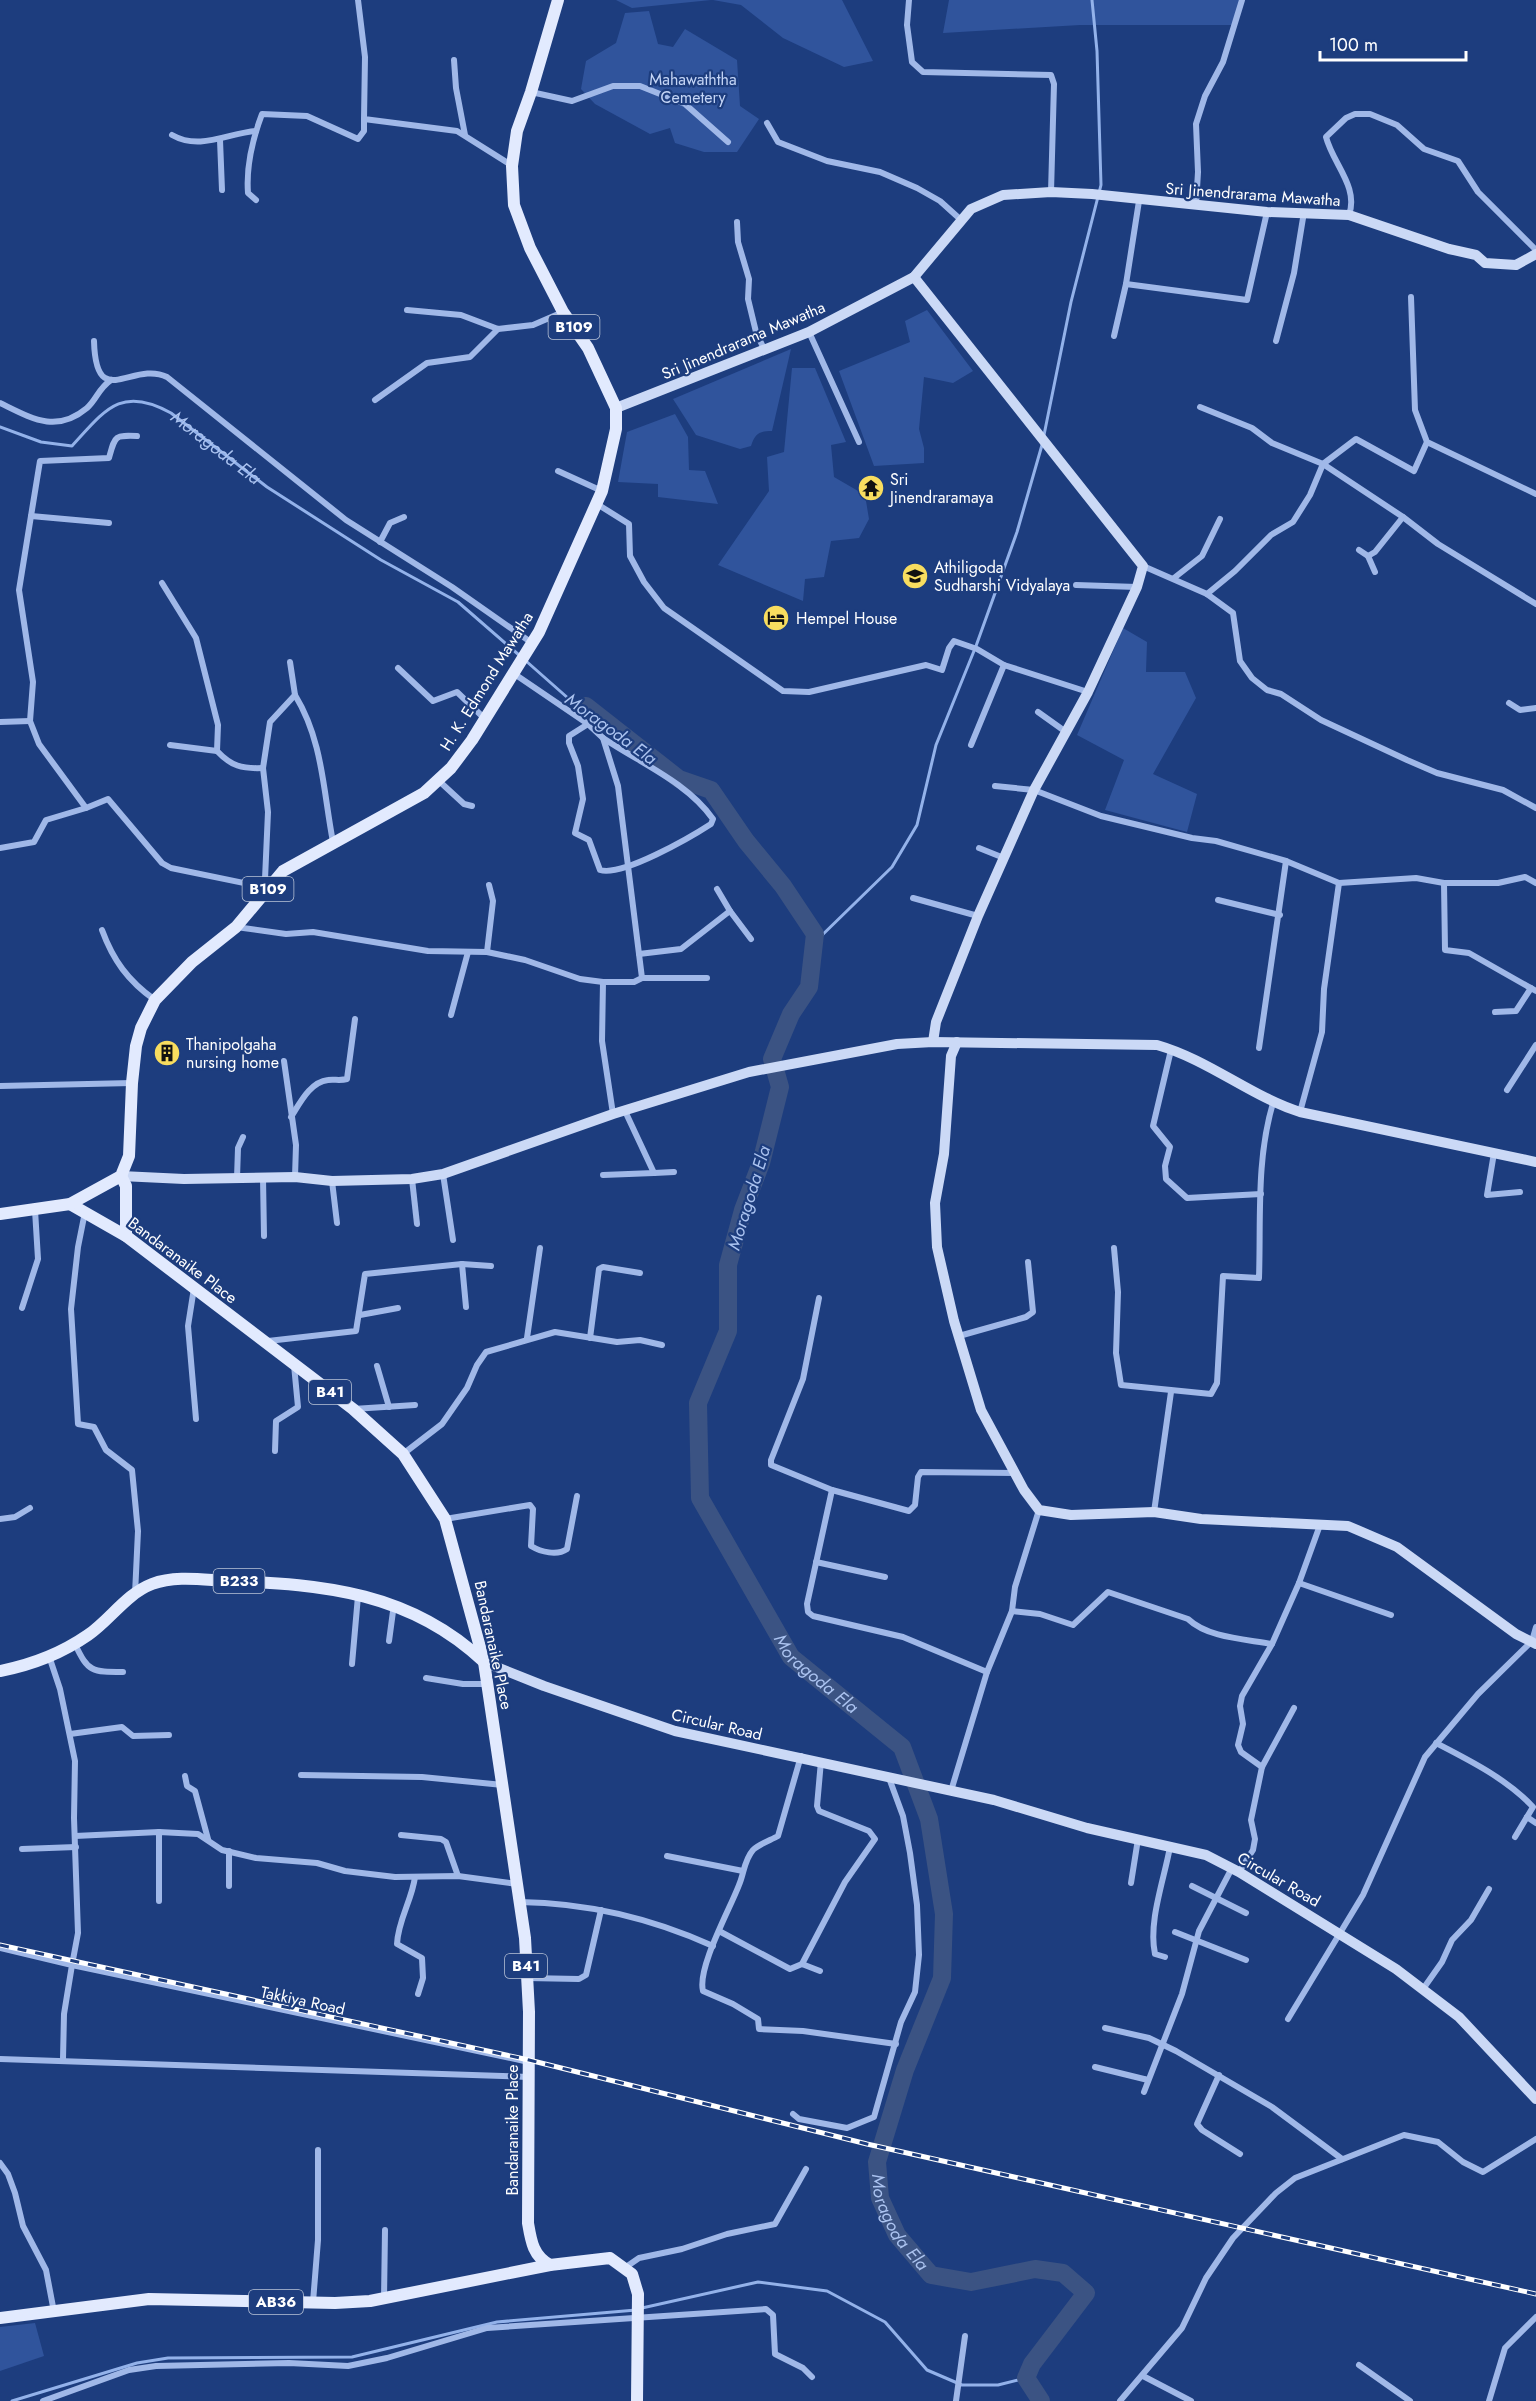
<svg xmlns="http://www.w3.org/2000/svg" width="1536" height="2401" font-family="Jost,sans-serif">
  <rect width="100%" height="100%" fill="#1d3d7e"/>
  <g fill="#30549c">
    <path d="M 616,0 L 711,0 L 632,8 Z"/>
    <path d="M 713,0 L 842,0 L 873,61 L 844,67 L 783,38 L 741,5 Z"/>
    <path d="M 949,0 L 1242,0 L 1236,25 L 1080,25 L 943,33 Z"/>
    <path d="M 649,11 L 658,44 L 673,47 L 685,29 L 737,60 L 740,106 L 759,119 L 737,152 L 704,152 L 675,143 L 670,128 L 650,134 L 595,104 L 581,89 L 586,61 L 616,43 L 625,13 Z"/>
    <path d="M 927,310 L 973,371 L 953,383 L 924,377 L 919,429 L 924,448 L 924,463 L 874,466 L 839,371 L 910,342 L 905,321 Z"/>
    <path d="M 791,349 L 772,431 C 759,431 755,434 751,446 L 740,449 L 696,435 L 673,399 Z"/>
    <path d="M 792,368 L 815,368 L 846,442 L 831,445 L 834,477 L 865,495 L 869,519 L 859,538 L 831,541 L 824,577 L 805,579 L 803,601 L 718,565 L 769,491 L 767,457 L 784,452 Z"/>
    <path d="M 675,414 L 688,437 L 689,470 L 705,471 L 718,504 L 658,497 L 658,484 L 618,482 L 627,432 Z"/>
    <path d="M 1123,628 L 1147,642 L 1146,672 L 1185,672 L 1196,698 L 1153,774 L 1197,794 L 1187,832 L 1105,810 L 1124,760 L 1077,735 Z"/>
    <path d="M 35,2323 L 44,2356 L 0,2371 L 0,2327 Z"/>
  </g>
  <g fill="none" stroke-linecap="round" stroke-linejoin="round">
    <g stroke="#93b2ea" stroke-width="3">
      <path id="s1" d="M 0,427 L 41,442 L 72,446 C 105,410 121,385 171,413 L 267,487 L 381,560 L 458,602 L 519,655"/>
      <path d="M 1044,435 L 1071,302 L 1101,185 L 1097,51 L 1092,0"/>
      <path d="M 526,661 L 569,699 L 586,706"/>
      <path d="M 814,943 L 892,867 L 917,825 L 936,745 L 976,646 L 1017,532 L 1042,445"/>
      <path d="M 642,2308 L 758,2282 L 827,2291 L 885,2322 L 927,2370 L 962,2385 L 998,2385 L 1026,2378"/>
      <path d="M 12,2401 L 137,2363 L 168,2358 L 352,2357 L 497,2322 L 636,2310"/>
    </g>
    <path stroke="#3b5383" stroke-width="18" id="s2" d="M 586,706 L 679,779 L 711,790 L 746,841 L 783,886 L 815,934 L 809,987 L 791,1014 L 772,1059 L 780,1087 L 761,1163 L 743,1210 L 728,1265 L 728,1331 L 698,1403 L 700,1498 L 791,1657 L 902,1747 L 929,1819 L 944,1914 L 942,1978 L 905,2070 L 877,2162 L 880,2198 L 897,2235 L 931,2275 L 971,2282 L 1035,2269 L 1063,2273 L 1086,2293 L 1032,2364 L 1026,2378 L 1041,2401"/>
    <g stroke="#a0b8e8" stroke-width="6">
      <path d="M 358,0 L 365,57 L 364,119 L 457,131 L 511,165"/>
      <path d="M 909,0 L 907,25 L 912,62 L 923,72 L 1051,75 L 1054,84 L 1051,192"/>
      <path d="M 454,60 L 456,88 L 465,135"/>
      <path d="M 531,92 L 572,101 L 613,86 L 640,86 L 685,104 L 728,142"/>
      <path d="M 767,123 L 778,142 L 827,161 L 880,172 L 917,188 L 940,201 L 960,219"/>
      <path d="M 172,135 C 200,151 228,133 256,131"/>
      <path d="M 220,140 L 222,190"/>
      <path d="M 256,200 L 248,193 C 246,167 253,138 262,114 L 307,116 L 358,139 L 364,131 L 364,119"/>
      <path d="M 1196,205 L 1198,172 L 1196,124 L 1205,96 L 1223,62 L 1242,0"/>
      <path d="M 1349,215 C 1359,187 1333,164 1326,137 L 1346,118 L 1355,114 L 1370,114 L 1397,125 L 1424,149 L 1458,161 L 1478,192 L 1536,250"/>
      <path d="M 737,222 L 738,242 L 749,279 L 748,299 L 756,332 L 764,349"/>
      <path d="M 1126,284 L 1247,300 L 1267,212"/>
      <path d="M 1411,297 L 1415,410 L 1427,442 L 1536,494"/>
      <path d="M 407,310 L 461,315 L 498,329 L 533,325 L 563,312"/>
      <path d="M 809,332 L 859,442"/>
      <path d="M 1114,336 L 1126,284 L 1139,201"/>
      <path d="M 94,341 C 96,413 132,360 167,377 L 346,520 L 452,587 L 532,643"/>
      <path d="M 1276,341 L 1294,273 L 1304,212"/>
      <path d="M 375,400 L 427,363 L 470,357 L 498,329"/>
      <path d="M 0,403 C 31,418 56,434 87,408 C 97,399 98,389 111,380"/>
      <path d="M 1200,407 L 1252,428 L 1272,443 L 1323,464 L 1403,517 L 1438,544 L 1536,604"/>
      <path d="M 558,471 L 602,491"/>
      <path d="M 597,504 L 629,524 L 630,556 L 644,582 L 664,608 L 783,691 L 809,692 L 926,665 L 942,670 L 949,648 L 954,641 L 977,649 L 1004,665 L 1088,692"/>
      <path d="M 31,516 L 40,461 L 109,458 C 115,436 114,435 137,436"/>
      <path d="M 109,523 L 31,516 L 19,590 L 33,682 L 30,721 L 39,744 L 86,808 L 108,799 L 162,863 L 171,868 L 268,888"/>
      <path d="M 380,542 L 390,523 L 404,517"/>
      <path d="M 1359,550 L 1368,556 L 1375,552 L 1403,517"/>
      <path d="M 1368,556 L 1375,572"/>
      <path d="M 1143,566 L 1207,594 L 1233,613 L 1240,661 L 1252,678 L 1267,690 L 1281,694 L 1321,720 L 1407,760 L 1437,773 L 1503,790 L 1536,808"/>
      <path d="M 1174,578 L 1202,556 L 1220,519"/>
      <path d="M 162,583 L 196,638 L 218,725 L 217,751 C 231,766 242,769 263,768"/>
      <path d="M 1076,585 L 1137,587"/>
      <path d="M 1207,594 L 1235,571 L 1271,535 L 1293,522 L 1310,495 L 1323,464 L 1356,439 L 1414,471 L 1427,442"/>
      <path d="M 398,668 L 433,701 L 457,692 L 484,718"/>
      <path d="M 513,673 L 588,724 L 603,738 L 618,786 L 642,978 L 634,982 L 603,982 L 602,1041 L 613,1114"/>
      <path d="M 295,695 C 323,741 323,790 333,842"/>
      <path d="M 1509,703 L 1520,710 L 1536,708"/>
      <path d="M 1038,712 L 1066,732"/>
      <path d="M 0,722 L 30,721"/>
      <path d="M 588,724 L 569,736 L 569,743 L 578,766 L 583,799 L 575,833 L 589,840 L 600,870 C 622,877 691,837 711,824 L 713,819 C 687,782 640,763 603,738"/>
      <path d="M 170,745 L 217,751"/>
      <path d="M 971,745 L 1004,665"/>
      <path d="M 439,781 L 464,804 L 472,806"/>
      <path d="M 995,786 L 1034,790 L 1101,816 L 1192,838 L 1216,841 L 1286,861 L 1339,883 L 1416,878 L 1444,883 L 1498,883 L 1525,877 L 1536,883"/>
      <path d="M 0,848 L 34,842 L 46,820 L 86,808"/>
      <path d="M 979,848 L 1004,858"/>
      <path d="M 1444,883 L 1445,950 L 1469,953 L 1536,991"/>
      <path d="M 269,887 L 265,879 L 268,812 L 263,768 L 270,722 L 295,695 L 290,662"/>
      <path d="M 913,898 L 978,916"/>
      <path d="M 1218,900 L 1280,915"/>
      <path d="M 730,911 L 751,939"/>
      <path d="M 236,927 L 286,934 L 313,932 L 428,951 L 487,952 L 525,960 L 580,979 L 603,982"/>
      <path d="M 102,930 C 113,960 128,981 155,1000"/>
      <path d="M 487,952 L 493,901 L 489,885"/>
      <path d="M 639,954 L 681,949 L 726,914 L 730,911 L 717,889"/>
      <path d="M 642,978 L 707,978"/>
      <path d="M 1495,1012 L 1516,1011 L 1531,988"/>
      <path d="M 451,1015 L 468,952"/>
      <path d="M 1259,1048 L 1286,861"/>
      <path d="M 1171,1050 L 1153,1126 L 1170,1147 L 1165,1166 L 1166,1179 L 1187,1198 L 1261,1194"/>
      <path d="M 284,1061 L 296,1145 L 295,1177"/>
      <path d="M 0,1086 L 132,1083"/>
      <path d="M 1507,1090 L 1536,1045"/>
      <path d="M 1300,1112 L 1322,1032 L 1324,989 L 1339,883"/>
      <path d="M 291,1117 C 300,1103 310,1082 328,1080 C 334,1079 340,1081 347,1079 L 355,1019"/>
      <path d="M 1494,1153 L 1487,1195 L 1520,1192"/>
      <path d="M 654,1173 L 674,1172"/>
      <path d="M 443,1174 L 453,1240"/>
      <path d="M 603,1175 L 654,1173 L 625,1111"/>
      <path d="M 237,1178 L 238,1148 L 243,1137"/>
      <path d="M 263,1178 L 264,1236"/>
      <path d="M 412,1179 L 417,1224"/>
      <path d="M 332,1181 L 337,1223"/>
      <path d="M 85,1212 L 78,1247 L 71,1309 L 78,1424 L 94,1427 L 106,1450 L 132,1470 L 138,1531 L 135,1594"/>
      <path d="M 1114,1248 L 1118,1292 L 1116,1353 L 1121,1385 L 1211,1394 L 1217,1383 L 1223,1276 L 1259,1278 C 1261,1220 1256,1160 1273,1103"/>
      <path d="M 462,1264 L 466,1307"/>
      <path d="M 194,1288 L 188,1326 L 196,1419"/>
      <path d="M 819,1298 L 803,1379 L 771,1460 L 771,1465 L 832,1490 L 909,1511 L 915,1505 L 918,1477 L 921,1472 L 1015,1473"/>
      <path d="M 22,1308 L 38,1259 L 35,1210"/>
      <path d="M 360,1315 L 398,1308"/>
      <path d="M 959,1336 L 1026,1317 L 1033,1312 L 1028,1262"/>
      <path d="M 527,1338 L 540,1248"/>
      <path d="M 590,1338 L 599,1269 L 603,1267 L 640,1273"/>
      <path d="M 268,1341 L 356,1331 L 365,1274 L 462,1264 L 491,1266"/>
      <path d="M 377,1366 L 389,1407"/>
      <path d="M 353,1409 L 415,1405"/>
      <path d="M 275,1451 L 276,1421 L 298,1407 L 294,1365"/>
      <path d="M 403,1454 L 442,1424 L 467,1388 L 477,1365 L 486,1352 L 555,1332 L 617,1342 L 640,1340 L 662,1345"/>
      <path d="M 832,1490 L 807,1604 L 808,1612 L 813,1616 L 903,1637 L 987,1672"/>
      <path d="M 1154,1512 L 1171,1392"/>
      <path d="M 0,1519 L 15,1517 L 30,1508"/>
      <path d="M 445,1519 L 530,1505 L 533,1509 L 531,1546 C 541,1552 557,1556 567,1549 L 577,1496"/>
      <path d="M 816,1562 L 885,1577"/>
      <path d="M 1299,1583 L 1391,1615"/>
      <path d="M 1012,1611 L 1040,1614 L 1073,1625 L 1108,1592 L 1188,1619 C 1208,1638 1245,1639 1272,1644"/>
      <path d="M 389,1641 L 394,1604"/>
      <path d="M 75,1644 C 88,1672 92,1672 123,1672"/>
      <path d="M 49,1656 L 60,1689 L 75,1761 L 74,1818 L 78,1933 L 72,1965 L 529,2062"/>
      <path d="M 352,1664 L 358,1596"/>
      <path d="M 426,1678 L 463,1684 L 487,1684"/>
      <path d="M 70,1734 L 122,1727 L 133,1736 L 169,1735"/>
      <path d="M 1436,1743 C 1469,1760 1507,1779 1533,1807 L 1515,1837"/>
      <path d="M 801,1756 L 778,1836 C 771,1840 759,1844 753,1850 C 744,1860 744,1874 739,1885 C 730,1909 697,1968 703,1991 L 733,2004 L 758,2019 L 759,2029 L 803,2031 L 896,2044"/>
      <path d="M 1262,1767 L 1241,1752 L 1238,1745 L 1243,1724 L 1240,1706 L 1242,1696 L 1272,1644 L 1299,1583 L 1320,1525"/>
      <path d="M 301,1775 L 422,1777 L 503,1785"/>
      <path d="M 185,1776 L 187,1786 L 195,1791 L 208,1839"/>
      <path d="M 951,1791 L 987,1672 L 1012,1611 L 1015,1587 L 1039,1510"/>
      <path d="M 1527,1817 L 1536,1823"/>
      <path d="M 159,1832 L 159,1901"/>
      <path d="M 401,1835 L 441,1839 L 446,1842 L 458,1876"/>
      <path d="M 75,1836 L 159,1832 L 198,1834 L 222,1850 L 256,1858 L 317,1863 L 345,1871 L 395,1877 L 458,1876 L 517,1884"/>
      <path d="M 22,1849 L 76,1847"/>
      <path d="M 667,1856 L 743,1871"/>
      <path d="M 1239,1872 L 1253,1850 L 1255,1839 L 1251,1820 L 1262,1767 L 1294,1708"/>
      <path d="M 415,1877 C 412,1900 398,1920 397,1944 L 422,1958 L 423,1978 L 418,1994"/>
      <path d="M 1131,1883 L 1138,1839"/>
      <path d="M 229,1886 L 229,1851"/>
      <path d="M 1192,1886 L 1246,1913"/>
      <path d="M 520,1902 C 588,1903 651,1918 713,1946"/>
      <path d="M 719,1931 L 790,1969 L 802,1964 L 820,1971"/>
      <path d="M 1175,1932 L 1246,1960"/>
      <path d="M 0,1948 L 72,1965 L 64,2014 L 63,2059"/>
      <path d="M 1165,1957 L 1155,1954 C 1148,1922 1164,1880 1170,1847"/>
      <path d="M 802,1964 L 845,1882 L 875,1839 L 869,1831 L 819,1811 L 817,1806 L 821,1761"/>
      <path d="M 527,1978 L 579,1979 L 586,1975 L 601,1910"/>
      <path d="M 1423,1989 L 1442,1962 L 1452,1940 L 1471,1920 L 1489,1889"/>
      <path d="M 1288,2019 L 1363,1895 L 1425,1757 L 1478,1694 L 1532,1641 L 1536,1627"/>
      <path d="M 1105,2028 L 1149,2038 L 1176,2051 L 1272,2107 L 1342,2159"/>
      <path d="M 0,2059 L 529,2077"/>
      <path d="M 1095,2067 L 1148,2080 L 1145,2079"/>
      <path d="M 1219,2075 L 1197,2124 L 1202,2130 L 1240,2154"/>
      <path d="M 1144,2092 L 1182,1994 L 1199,1931 L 1232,1868"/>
      <path d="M 793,2114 L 799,2119 L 847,2128 L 874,2117 L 901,2022 L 915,1992 L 919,1955 L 917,1905 L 910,1853 L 903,1816 L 889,1778"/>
      <path d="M 0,2163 L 8,2174 L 15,2193 L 23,2226 L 46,2270 L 54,2312"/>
      <path d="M 626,2267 L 639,2258 L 682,2249 L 727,2234 L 775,2224 L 806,2169"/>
      <path d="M 384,2299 L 385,2230"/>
      <path d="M 313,2302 L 318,2240 L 318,2150"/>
      <path d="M 1359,2365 L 1410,2401"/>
      <path d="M 1143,2376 L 1191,2401"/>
      <path d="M 43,2401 L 129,2370 L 156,2366 L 289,2363 L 348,2366 L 387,2358 L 487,2328 L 766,2309 L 773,2315 L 775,2354 L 803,2368 L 812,2377"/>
      <path d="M 956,2401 L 965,2336"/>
      <path d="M 1120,2401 L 1182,2328 L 1206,2278 L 1233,2238 L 1276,2193 L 1295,2178 L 1404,2135 L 1438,2142 L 1463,2162 L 1483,2172 L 1536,2139"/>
      <path d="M 1489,2401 L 1505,2348 L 1536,2317"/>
    </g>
    <g stroke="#cbd9f6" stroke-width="10">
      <path d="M 914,277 L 1143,566 L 1137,587 L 1088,692 L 1034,790 L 978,916 L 936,1022 L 933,1042"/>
      <path d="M 616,408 L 809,332 L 914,277 L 971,209 L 1003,195 L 1051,192 L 1092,194 L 1267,212 L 1349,215 L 1449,249 L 1476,255 L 1485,263 L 1516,265 L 1536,254"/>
      <path d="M 957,1042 L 951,1056 L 944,1154 L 935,1203 L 937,1247 L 954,1321 L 981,1410 L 1024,1490 L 1039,1510 L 1071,1515 L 1154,1512 L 1201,1519 L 1348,1526 L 1397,1547 L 1516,1634 L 1536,1644"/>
      <path d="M 121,1176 L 184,1179 L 295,1177 L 332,1181 L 412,1179 L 443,1174 L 613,1114 L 749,1072 L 897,1044 L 933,1042 L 1157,1045 C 1209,1060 1250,1096 1300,1112 L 1536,1162"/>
      <path d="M 484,1662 L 544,1686 L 675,1731 L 994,1800 L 1087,1828 L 1206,1855 L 1239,1872 L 1396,1969 L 1459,2017 L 1536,2099"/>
    </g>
    <g stroke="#e2eafe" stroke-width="12">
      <path d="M 121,1176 L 126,1186 L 126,1236"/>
      <path d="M 70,1204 L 126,1236 L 353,1409 L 403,1454 L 445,1519 L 484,1662 L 525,1938 L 529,2012 L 528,2223 C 531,2241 533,2256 550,2265"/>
      <path d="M 0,1214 L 70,1204 L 121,1176 L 129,1156 L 132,1083 L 136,1046 L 141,1028 L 155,1000 L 192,962 L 236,927 L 283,871 L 424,793 L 451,768 L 472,740 L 539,632 L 602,491 L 616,429 L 616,408 L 588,348 L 563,312 L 530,248 L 514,205 L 512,166 L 517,131 L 531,92 L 558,0"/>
      <path d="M 0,1671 C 31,1665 62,1653 88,1635 C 110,1620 126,1594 152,1584 C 176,1575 204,1580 229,1581 C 324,1584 411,1593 483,1661"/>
      <path d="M 0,2318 L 149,2299 L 335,2303 L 370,2301 L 550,2265 L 610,2258 L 632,2274 L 638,2294 L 637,2401"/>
    </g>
    <defs>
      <path id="rail" d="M 0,1945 L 529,2060 L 867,2144 L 1536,2294"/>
    </defs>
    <use href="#rail" stroke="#fff" stroke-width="5"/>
    <use href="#rail" stroke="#1d3d7e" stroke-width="3" stroke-dasharray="9" stroke-linecap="butt"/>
  </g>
  <defs>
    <symbol id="temple-disc" viewBox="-11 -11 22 22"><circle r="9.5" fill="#f8dd5f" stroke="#1d3d7e"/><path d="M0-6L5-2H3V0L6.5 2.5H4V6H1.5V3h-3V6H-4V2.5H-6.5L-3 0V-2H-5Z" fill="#111"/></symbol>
    <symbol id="school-disc" viewBox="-11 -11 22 22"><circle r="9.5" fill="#f8dd5f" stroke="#1d3d7e"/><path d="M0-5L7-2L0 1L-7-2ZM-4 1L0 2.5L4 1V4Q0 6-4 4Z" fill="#111"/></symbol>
    <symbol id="hotel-disc" viewBox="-11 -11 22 22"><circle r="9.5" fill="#f8dd5f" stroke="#1d3d7e"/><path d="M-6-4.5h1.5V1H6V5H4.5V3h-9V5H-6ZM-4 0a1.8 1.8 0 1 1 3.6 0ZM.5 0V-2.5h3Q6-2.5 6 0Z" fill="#111"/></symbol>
    <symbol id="building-disc" viewBox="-11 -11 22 22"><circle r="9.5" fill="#f8dd5f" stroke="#1d3d7e"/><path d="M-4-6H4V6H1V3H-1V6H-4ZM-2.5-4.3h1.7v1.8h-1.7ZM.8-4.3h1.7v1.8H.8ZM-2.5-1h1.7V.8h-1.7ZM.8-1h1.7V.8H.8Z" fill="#111"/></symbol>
  </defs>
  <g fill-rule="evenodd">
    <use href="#temple-disc" x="856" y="473" width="30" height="30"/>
    <use href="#school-disc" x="900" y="561" width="30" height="30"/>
    <use href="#hotel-disc" x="761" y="603" width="30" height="30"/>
    <use href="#building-disc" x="152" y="1038" width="30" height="30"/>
  </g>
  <g text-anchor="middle" stroke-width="4.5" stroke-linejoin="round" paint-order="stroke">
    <g fill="#1d3d7e" stroke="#bbc5d8" stroke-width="1.5">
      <rect x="548.5" y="315" width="51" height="24" rx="4.5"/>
      <rect x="242.5" y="877" width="51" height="24" rx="4.5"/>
      <rect x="309" y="1380" width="42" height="24" rx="4.5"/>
      <rect x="213.5" y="1569" width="51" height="24" rx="4.5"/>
      <rect x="505" y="1954" width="42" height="24" rx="4.5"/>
      <rect x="249" y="2290" width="54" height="24" rx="4.5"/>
    </g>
    <g font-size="15" font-weight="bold" fill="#fff">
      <text x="574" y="332">B109</text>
      <text x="268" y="894">B109</text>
      <text x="330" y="1397">B41</text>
      <text x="239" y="1586">B233</text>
      <text x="526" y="1971">B41</text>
      <text x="276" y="2307">AB36</text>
    </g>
    <g font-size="16" fill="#c4d5f6" stroke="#1d3d7e">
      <text x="693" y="85">Mahawaththa<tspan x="693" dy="18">Cemetery</tspan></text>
    </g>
    <g font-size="16" fill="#fff" stroke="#1d3d7e">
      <text transform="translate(1253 194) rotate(4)" y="6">Sri Jinendrarama Mawatha</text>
      <text transform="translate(743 340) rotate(-23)" y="6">Sri Jinendrarama Mawatha</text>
      <text transform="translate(486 681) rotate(-58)" y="6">H. K. Edmond Mawatha</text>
      <text transform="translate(183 1260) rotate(37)" y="6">Bandaranaike Place</text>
      <text transform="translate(494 1645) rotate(78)" y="6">Bandaranaike Place</text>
      <text transform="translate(717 1724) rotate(13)" y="6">Circular Road</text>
      <text transform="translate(1279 1879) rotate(30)" y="6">Circular Road</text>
      <text transform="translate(303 2000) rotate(12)" y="6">Takkiya Road</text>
      <text transform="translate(512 2130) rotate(-90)" y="6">Bandaranaike Place</text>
    </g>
    <g font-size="16" fill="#fff" stroke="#1d3d7e" text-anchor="start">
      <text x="890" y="485">Sri<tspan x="890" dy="18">Jinendraramaya</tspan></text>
      <text x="934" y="573">Athiligoda<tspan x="934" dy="18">Sudharshi Vidyalaya</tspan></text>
      <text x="796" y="624">Hempel House</text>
      <text x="186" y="1050">Thanipolgaha<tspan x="186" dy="18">nursing home</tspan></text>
    </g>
    <g font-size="18" font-style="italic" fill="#abc3f0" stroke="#1d3d7e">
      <text dy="6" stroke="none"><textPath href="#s1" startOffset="250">Moragoda Ela</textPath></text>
      <text transform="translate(611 729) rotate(36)" y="6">Moragoda Ela</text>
      <text transform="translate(749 1198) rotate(-73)" y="6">Moragoda Ela</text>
      <text dy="6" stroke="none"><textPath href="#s2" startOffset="1131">Moragoda Ela</textPath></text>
      <text dy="6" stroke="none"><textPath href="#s2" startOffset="1743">Moragoda Ela</textPath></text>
    </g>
  </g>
  <path d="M1320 51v9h146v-9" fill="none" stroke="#ffffff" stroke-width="3"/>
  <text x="1329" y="51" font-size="18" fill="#ffffff" stroke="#1d3d7e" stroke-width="4.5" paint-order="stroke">100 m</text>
</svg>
